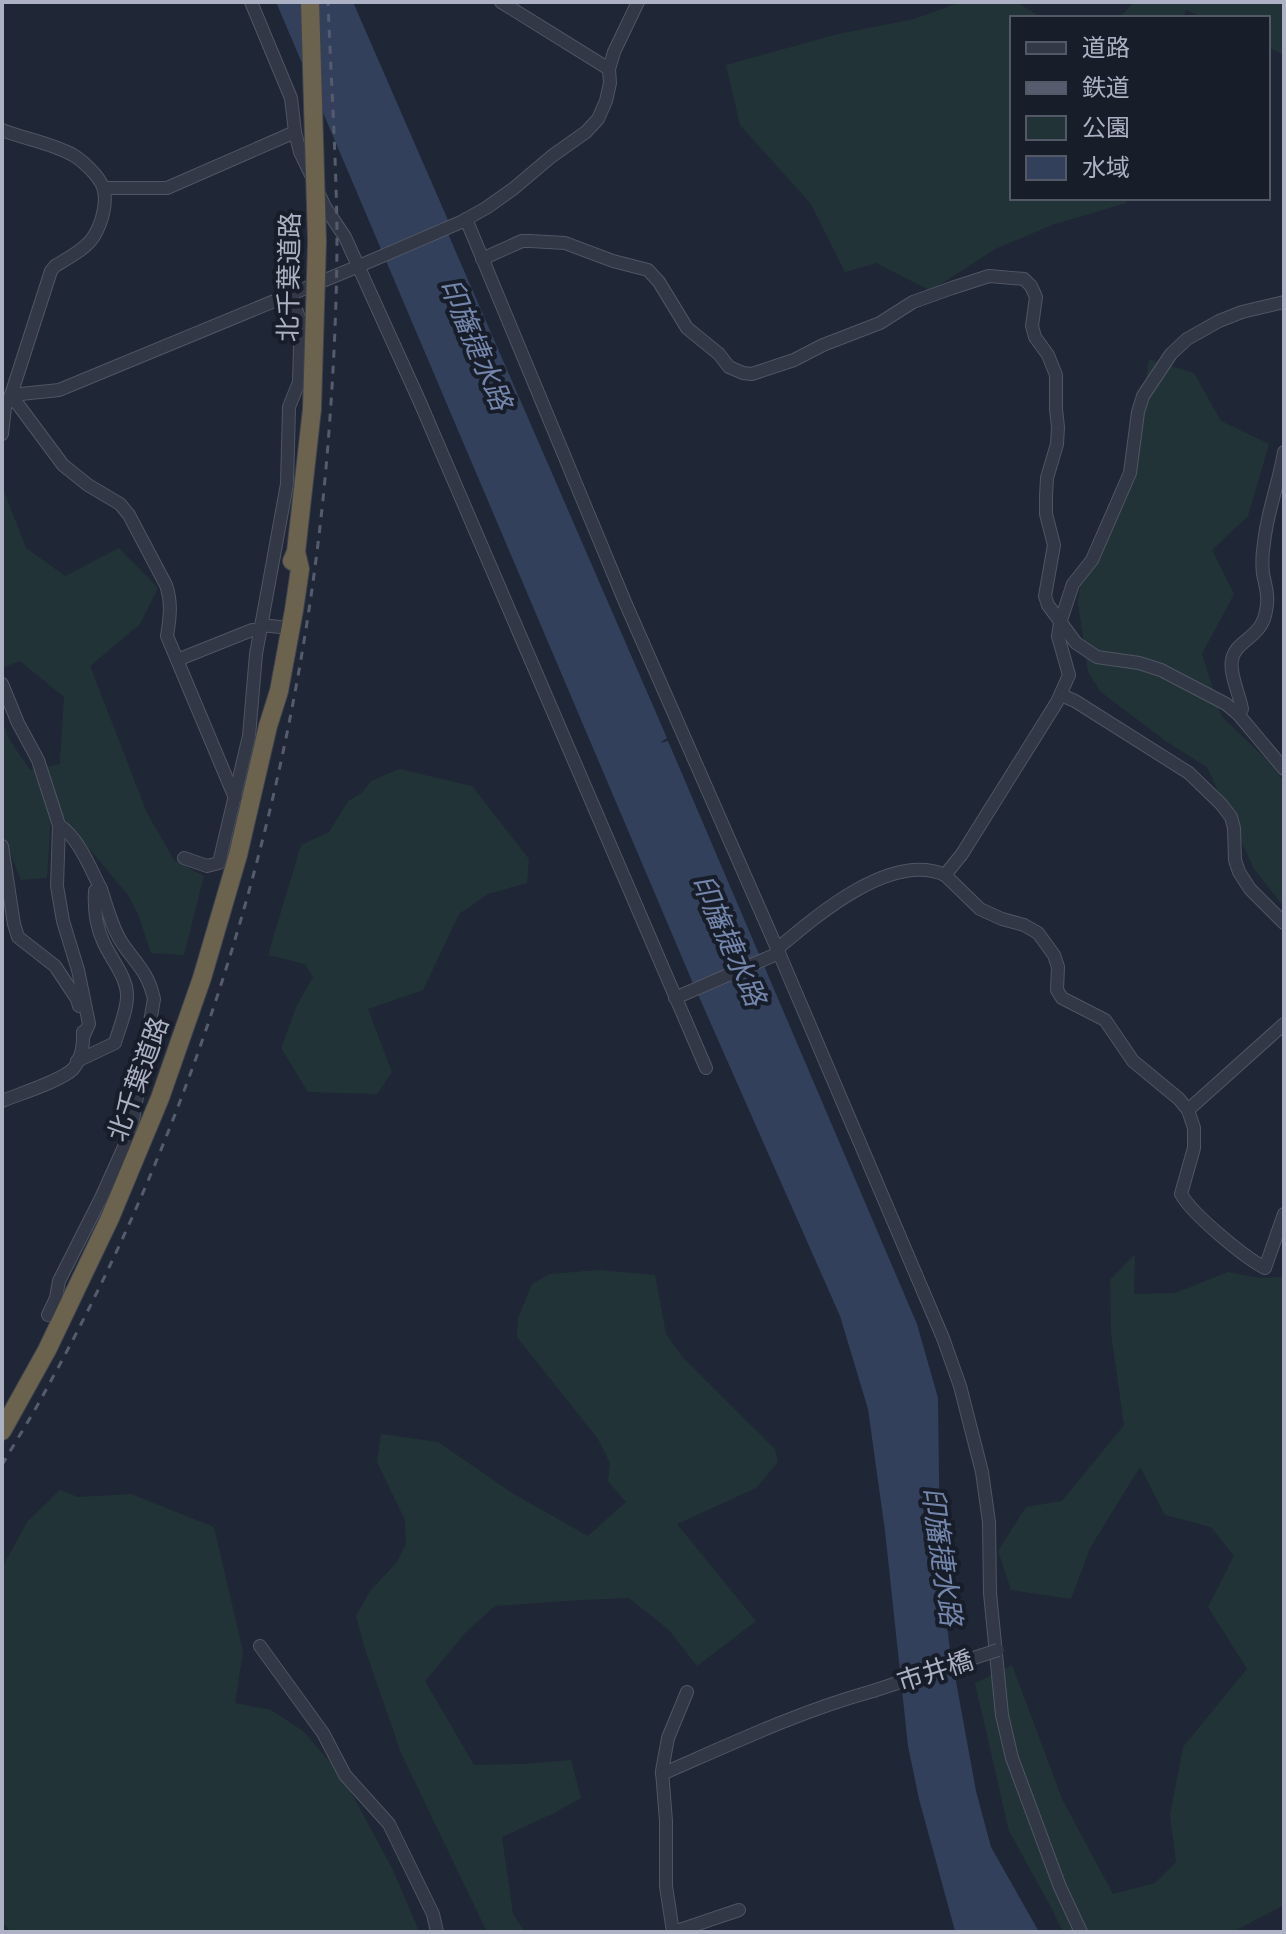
<svg xmlns="http://www.w3.org/2000/svg" width="1286" height="1934" font-family="'Exo 2','Noto Sans JP',sans-serif">
  <rect width="100%" height="100%" fill="#1f2635"/>
  <g fill="#223337">
    <path d="M 961,2 L 1017,2 L 1042,18 L 1012,18 L 1012,198 L 1128,198 L 1126,203 L 1052,225 L 995,249 L 931,291 L 876,263 L 845,272 L 811,204 L 740,125 L 726,65 L 838,34 L 914,19 Z"/>
    <path d="M 1134,2 L 1284,2 L 1284,55 L 1268,47 L 1268,18 L 1204,18 L 1186,10 L 1183,18 L 1119,18 Z"/>
    <path d="M 1149,359 L 1194,373 L 1221,421 L 1269,444 L 1248,516 L 1212,550 L 1234,594 L 1202,654 L 1222,717 L 1265,758 L 1284,781 L 1284,907 L 1254,869 L 1207,767 L 1167,742 L 1101,692 L 1088,672 L 1078,603 L 1082,568 L 1114,495 L 1139,429 Z"/>
    <path d="M 2,486 L 26,548 L 65,576 L 119,548 L 158,588 L 140,624 L 90,666 L 147,813 L 174,860 L 204,876 L 184,955 L 151,953 L 138,914 L 128,895 L 62,816 L 51,816 L 47,878 L 21,880 L 2,833 L 2,719 L 9,739 L 30,770 L 60,764 L 64,697 L 20,661 L 4,667 L 2,678 Z"/>
    <path d="M 399,769 L 472,786 L 529,859 L 527,883 L 488,894 L 459,914 L 423,990 L 368,1009 L 392,1072 L 377,1094 L 308,1092 L 281,1048 L 297,1005 L 313,977 L 305,964 L 268,955 L 301,845 L 329,832 L 348,801 L 362,793 L 371,781 Z"/>
    <path d="M 1135,1254 L 1134,1294 L 1175,1293 L 1228,1272 L 1259,1278 L 1284,1277 L 1284,1905 L 1233,1932 L 1063,1932 L 1052,1909 L 1009,1831 L 975,1683 L 1012,1665 L 1062,1799 L 1113,1894 L 1155,1883 L 1176,1862 L 1170,1815 L 1183,1747 L 1247,1669 L 1208,1607 L 1234,1556 L 1211,1527 L 1165,1515 L 1140,1467 L 1090,1548 L 1071,1599 L 1011,1590 L 998,1551 L 1026,1507 L 1062,1501 L 1124,1425 L 1111,1333 L 1110,1280 Z"/>
    <path d="M 599,1270 L 655,1275 L 666,1334 L 684,1359 L 775,1449 L 778,1462 L 756,1488 L 677,1524 L 756,1621 L 697,1666 L 669,1630 L 629,1598 L 581,1600 L 495,1606 L 466,1632 L 425,1681 L 474,1765 L 524,1764 L 571,1760 L 581,1798 L 554,1813 L 502,1837 L 513,1914 L 525,1932 L 487,1932 L 401,1753 L 365,1649 L 356,1616 L 370,1591 L 397,1562 L 406,1544 L 405,1520 L 377,1462 L 381,1434 L 438,1442 L 512,1493 L 588,1536 L 626,1502 L 608,1481 L 610,1463 L 598,1439 L 517,1337 L 518,1318 L 532,1284 L 550,1274 Z"/>
    <path d="M 60,1490 L 78,1497 L 131,1494 L 214,1527 L 243,1651 L 235,1703 L 271,1710 L 303,1731 L 343,1777 L 393,1870 L 419,1931 L 11,1932 L 2,1922 L 2,1568 L 27,1522 Z"/>
  </g>
  <path fill="#32405c" d="M 276,2 L 353,2 L 448,220 L 449,236 L 667,738 L 660,743 L 668,741 L 917,1324 L 938,1398 L 940,1557 L 949,1643 L 976,1791 L 991,1847 L 1039,1932 L 955,1931 L 919,1799 L 908,1746 L 885,1531 L 868,1409 L 840,1316 L 692,981 Z"/>
  <g fill="none" stroke-linecap="round" stroke-linejoin="round">
    <defs>
      <g id="minor">
        <path d="M 251,2 L 291,98 L 295,132 L 300,152 L 312,177"/>
        <path d="M 501,2 L 609,69"/>
        <path d="M 2,130 C 25,139 51,143 73,155 C 83,161 99,176 103,187 C 108,201 102,223 94,236 C 86,249 68,258 55,266 L 51,271 L 11,395 L 63,465 L 88,485 L 120,504 L 129,515 L 166,585 C 172,602 170,618 167,636 L 235,798"/>
        <path d="M 104,188 L 167,188 L 295,132"/>
        <path d="M 319,194 L 325,207 L 345,237 L 419,400 L 706,1068"/>
        <path d="M 466,219 L 625,602 L 779,953 L 943,1338 L 960,1386 L 982,1472 L 989,1522 L 990,1593 L 1002,1715 L 1012,1758 L 1060,1887 L 1081,1932"/>
        <path d="M 482,259 L 522,241 L 530,241 L 565,243 L 613,261 L 648,270 L 659,282 L 687,328 L 719,354 L 729,367 L 743,373 L 752,374 L 794,360 L 823,345 L 880,323 L 913,302 L 952,288 L 989,276 L 1024,279 L 1031,286 L 1036,297 L 1032,326 L 1035,337 L 1048,355 L 1056,375 L 1056,409 L 1058,427 L 1057,444 L 1047,478 L 1046,496 L 1046,514 L 1054,545 L 1045,596 L 1048,605 L 1076,643 L 1097,657 L 1139,663 L 1161,670 L 1226,704 L 1238,714 L 1284,769"/>
        <path d="M 2,434 L 5,407 L 11,395 L 59,390 L 359,266 L 461,222 L 486,208 L 513,189 L 552,156 L 586,132 L 598,119 L 606,101 L 610,83 L 609,69 L 614,52 L 638,2"/>
        <path d="M 261,625 L 280,627"/>
        <path d="M 177,660 L 252,630 L 260,631"/>
        <path d="M 2,684 L 18,723 L 38,760 L 59,825 L 57,886 L 63,921 L 78,970 L 89,1024 L 83,1037"/>
        <path d="M 1061,695 L 1075,701 L 1189,773 L 1221,804 L 1231,817 L 1234,828 L 1235,860 L 1239,872 L 1250,889 L 1284,923"/>
        <path d="M 1238,714 L 1242,709 C 1240,696 1229,673 1232,660 C 1235,640 1262,638 1266,611 C 1269,598 1266,587 1263,574 C 1262,564 1262,554 1264,543 C 1267,512 1279,483 1284,452"/>
        <path d="M 59,825 C 79,838 90,868 101,889"/>
        <path d="M 2,846 L 14,924 L 18,937 L 55,966 L 77,999 L 79,1006"/>
        <path d="M 184,858 L 207,866 L 219,863 L 249,736 L 256,654 L 287,484 L 289,407 L 299,382 L 300,347 L 300,321 L 291,294"/>
        <path d="M 945,875 L 980,909 L 1002,919 L 1024,925 L 1038,933 L 1054,955 L 1058,967 L 1057,990 L 1062,998 L 1105,1020 L 1133,1061 L 1179,1099 L 1188,1110 L 1194,1128 L 1194,1148 L 1181,1194 C 1192,1214 1244,1257 1265,1268 L 1284,1214"/>
        <path d="M 777,949 C 816,916 891,851 945,875 L 962,854 L 1057,702 L 1069,675 L 1058,636 L 1060,623 L 1073,584 L 1092,560 L 1130,473 L 1138,412 L 1143,396 L 1171,354 L 1187,339 L 1219,321 L 1242,312 L 1284,302"/>
        <path d="M 675,998 L 779,953"/>
        <path d="M 2,1101 C 19,1094 61,1081 73,1069 C 81,1060 84,1044 83,1032"/>
        <path d="M 1188,1110 L 1284,1024"/>
        <path d="M 48,1315 L 56,1298 L 59,1281 L 101,1198 L 124,1147 L 133,1120 L 154,999 C 148,972 137,965 122,943 C 112,928 107,907 101,889 L 95,891 C 94,907 96,926 103,941 C 110,958 126,975 127,994 C 128,1009 119,1028 115,1043 L 77,1061"/>
        <path d="M 260,1646 L 323,1733 L 345,1775 L 389,1824 L 433,1914 L 437,1932"/>
        <path d="M 662,1774 C 731,1744 800,1711 873,1691"/>
        <path d="M 673,1932 L 666,1886 L 666,1821 L 662,1771 L 668,1738 L 687,1692"/>
        <path d="M 674,1932 L 739,1910"/>
      </g>
      <g id="highway">
        <path d="M 292,561 L 296,552 L 312,409"/>
        <path d="M 2,1431 L 47,1350 L 110,1218 L 160,1098 L 202,978 L 238,855 L 268,726 L 279,691 L 294,610 L 300,569 L 296,552"/>
      </g>
    </defs>
    <use href="#minor" stroke="#505564" stroke-width="14"/>
    <use href="#highway" stroke="#3d4250" stroke-width="20"/>
    <use href="#minor" stroke="#323846" stroke-width="12"/>
    <use href="#highway" stroke="#6c634f" stroke-width="18"/>
    <path stroke="#545c6d" stroke-width="3" stroke-dasharray="8 8" stroke-linecap="butt" d="M 2,1465 C 17,1439 34,1413 48,1386 C 209,1096 305,760 329,431 C 334,365 337,298 337,232 C 336,155 331,78 328,2"/>
    <defs>
      <path id="minor-bridge" d="M 873,1691 L 998,1650"/>
      <path id="highway-bridge" d="M 310,2 L 317,242 L 312,409"/>
    </defs>
    <use href="#minor-bridge" stroke="#505564" stroke-width="14" stroke-linecap="butt"/>
    <use href="#highway-bridge" stroke="#3d4250" stroke-width="20" stroke-linecap="butt"/>
    <use href="#minor-bridge" stroke="#323846" stroke-width="12"/>
    <use href="#highway-bridge" stroke="#6c634f" stroke-width="18"/>
  </g>
  <g text-anchor="middle" stroke-width="8" stroke-linejoin="round" paint-order="stroke">
    <g font-size="26" fill="#acb2c3" stroke="#181d2a">
      <text transform="translate(289 277) rotate(-89)" y="9">北千葉道路</text>
      <text transform="translate(138 1079) rotate(-70)" y="9">北千葉道路</text>
      <text transform="translate(935 1671) rotate(-18)" y="9">市井橋</text>
    </g>
    <g font-size="28" font-style="italic" fill="#7486ac" stroke="#181d2a">
      <text transform="translate(476 344) rotate(67)" y="10">印旛捷水路</text>
      <text transform="translate(729 940) rotate(66)" y="10">印旛捷水路</text>
      <text transform="translate(942 1556) rotate(82)" y="10">印旛捷水路</text>
    </g>
  </g>
  <rect width="1286" height="1934" fill="none" stroke="#acb2c3" stroke-width="8"/>
  <rect x="1010" y="16" width="260" height="184" fill="#181d2a" stroke="#535967" stroke-width="2"/>
  <rect x="1026" y="42" width="40" height="12" fill="#323846" stroke="#535967" stroke-width="2"/>
  <text x="1082" y="56" font-size="24" fill="#acb2c3">道路</text>
  <rect x="1026" y="82" width="40" height="12" fill="#545c6d" stroke="#535967" stroke-width="2"/>
  <text x="1082" y="96" font-size="24" fill="#acb2c3">鉄道</text>
  <rect x="1026" y="116" width="40" height="24" fill="#223337" stroke="#535967" stroke-width="2"/>
  <text x="1082" y="136" font-size="24" fill="#acb2c3">公園</text>
  <rect x="1026" y="156" width="40" height="24" fill="#32405c" stroke="#535967" stroke-width="2"/>
  <text x="1082" y="176" font-size="24" fill="#acb2c3">水域</text>
</svg>
